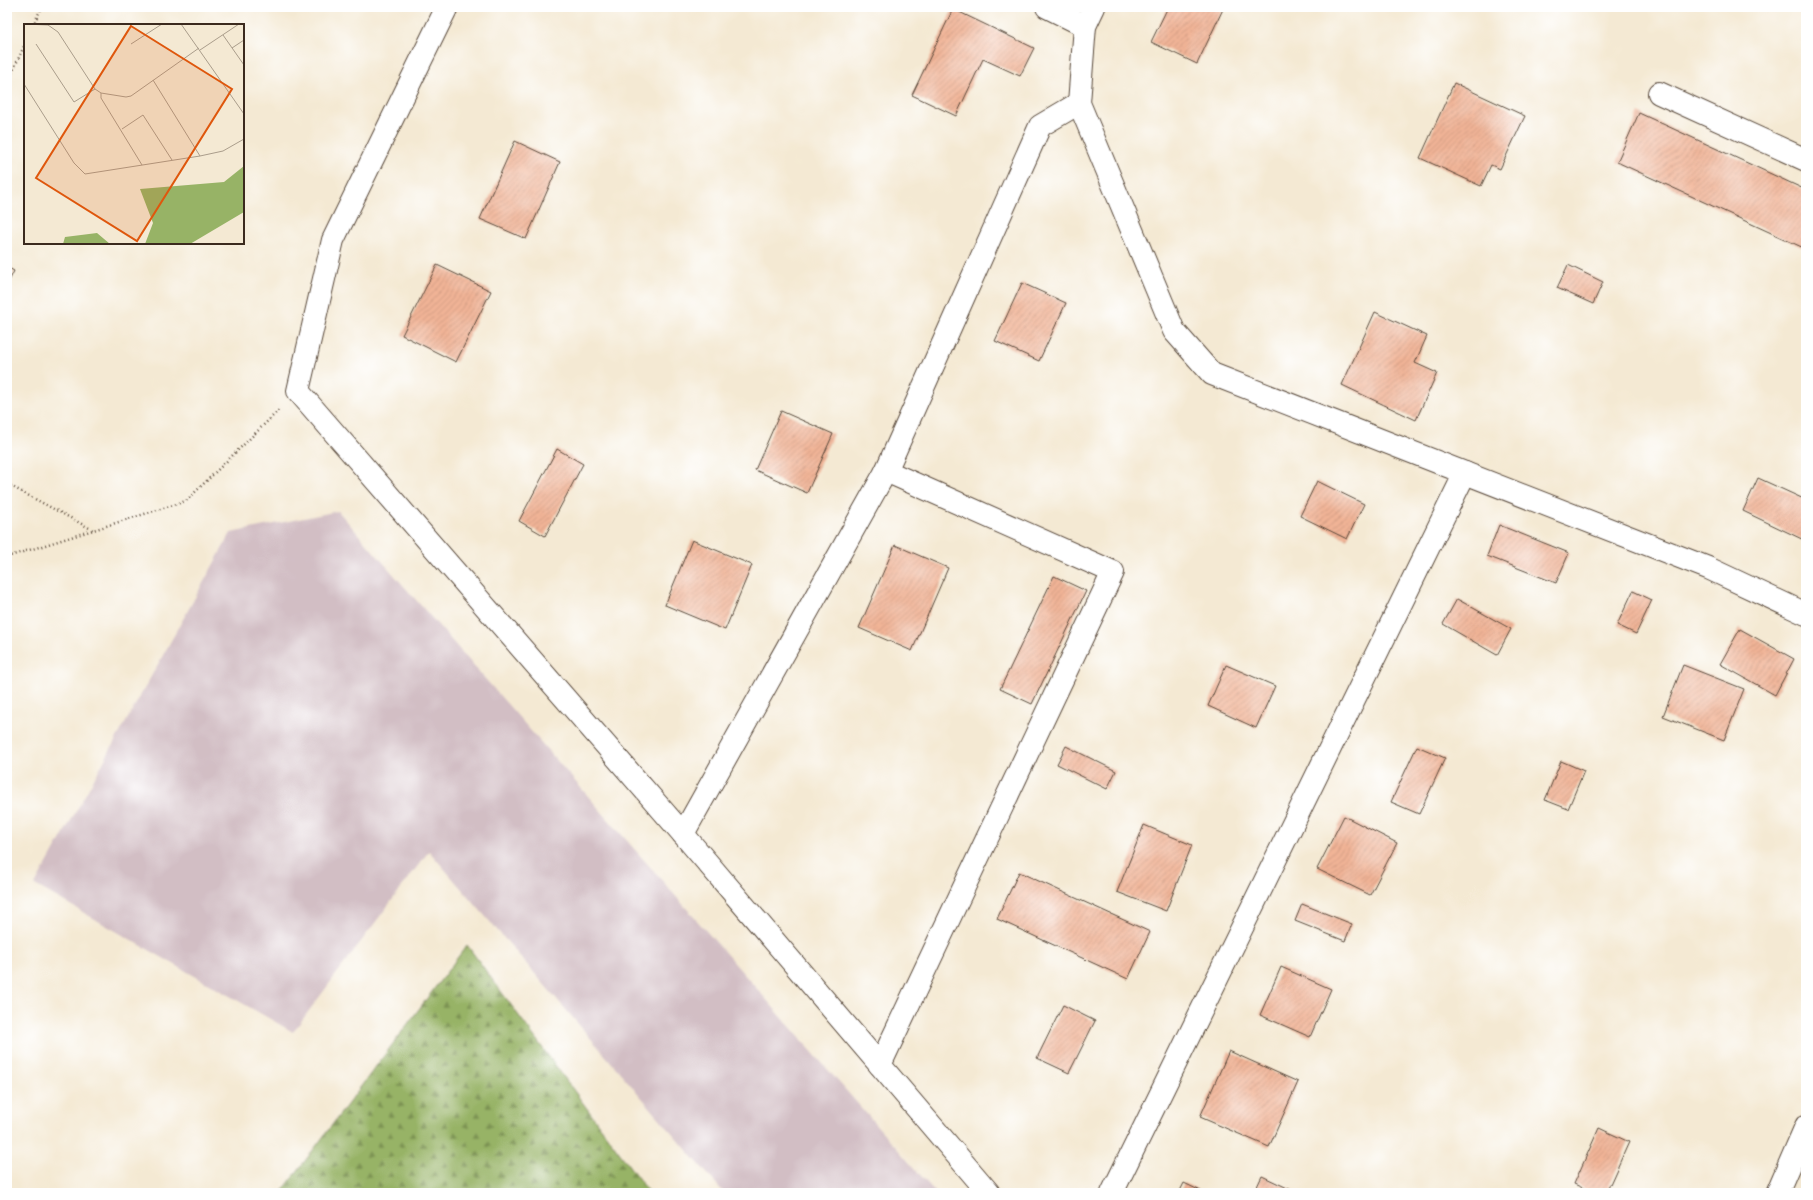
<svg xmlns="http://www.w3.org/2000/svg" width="1813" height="1200" font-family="Dekko,sans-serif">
  <defs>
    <pattern id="forest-firs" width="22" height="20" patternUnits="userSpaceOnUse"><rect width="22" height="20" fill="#97b366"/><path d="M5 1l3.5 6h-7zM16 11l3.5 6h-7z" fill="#7c9253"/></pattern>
    <pattern id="building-hatch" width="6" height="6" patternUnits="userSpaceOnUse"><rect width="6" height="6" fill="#f1b496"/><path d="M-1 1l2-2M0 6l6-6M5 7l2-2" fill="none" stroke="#c4937a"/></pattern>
  </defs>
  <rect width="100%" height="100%" fill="#fff"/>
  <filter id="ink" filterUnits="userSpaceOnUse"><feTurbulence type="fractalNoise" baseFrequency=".025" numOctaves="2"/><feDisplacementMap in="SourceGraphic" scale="8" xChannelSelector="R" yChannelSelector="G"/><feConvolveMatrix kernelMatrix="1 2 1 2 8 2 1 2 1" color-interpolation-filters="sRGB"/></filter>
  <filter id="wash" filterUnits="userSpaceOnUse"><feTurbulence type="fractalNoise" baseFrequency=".012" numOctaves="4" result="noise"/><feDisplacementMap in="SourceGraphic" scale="16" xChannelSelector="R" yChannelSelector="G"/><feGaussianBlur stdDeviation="0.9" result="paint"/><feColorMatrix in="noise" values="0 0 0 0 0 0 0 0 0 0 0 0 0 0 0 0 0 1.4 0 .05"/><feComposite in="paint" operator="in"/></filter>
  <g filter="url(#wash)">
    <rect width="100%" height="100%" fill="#f4e9d3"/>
    <path fill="#d2bec4" d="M 338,511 L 936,1193 L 724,1193 L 429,851 L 293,1032 L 35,885 L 231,533 Z"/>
    <path fill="url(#forest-firs)" stroke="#696e42" d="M 467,945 L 649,1193 L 281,1193 Z"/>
    <g id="blocks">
      <g fill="url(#building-hatch)">
        <path d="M 1168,7 L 1224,7 L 1197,64 L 1151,42 Z"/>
        <path d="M 953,9 L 1034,48 L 1020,76 L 983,59 L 956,116 L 912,95 Z"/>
        <path d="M 1454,83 L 1525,116 L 1500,169 L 1491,165 L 1481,186 L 1420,158 Z"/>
        <path d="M 1639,113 L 1806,190 L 1806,249 L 1617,162 Z"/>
        <path d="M 515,141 L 560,162 L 526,239 L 480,219 Z"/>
        <path d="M 437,265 L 491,291 L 456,362 L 402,335 Z"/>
        <path d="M 1568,265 L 1603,282 L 1593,304 L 1557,288 Z"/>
        <path d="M 7,267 L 14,271 L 7,285 Z"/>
        <path d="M 1022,283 L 1066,303 L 1039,361 L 995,341 Z"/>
        <path d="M 1375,312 L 1427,336 L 1415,363 L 1437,373 L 1416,420 L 1342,385 Z"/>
        <path d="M 781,411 L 833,434 L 807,493 L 755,470 Z"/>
        <path d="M 557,449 L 583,464 L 545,536 L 519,521 Z"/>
        <path d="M 1758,478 L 1806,500 L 1806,541 L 1743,511 Z"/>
        <path d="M 1317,481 L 1364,504 L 1347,539 L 1300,516 Z"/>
        <path d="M 1499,525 L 1569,553 L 1556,583 L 1487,556 Z"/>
        <path d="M 692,540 L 752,565 L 725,630 L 665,605 Z"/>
        <path d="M 895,545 L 948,568 L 912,651 L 859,628 Z"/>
        <path d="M 1054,576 L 1086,591 L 1032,704 L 1000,689 Z"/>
        <path d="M 1633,591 L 1652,600 L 1636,634 L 1617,625 Z"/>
        <path d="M 1457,599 L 1511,629 L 1497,655 L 1443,624 Z"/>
        <path d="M 1740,629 L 1794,659 L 1775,695 L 1720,664 Z"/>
        <path d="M 1226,665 L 1275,686 L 1256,728 L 1208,706 Z"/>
        <path d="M 1683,665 L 1744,689 L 1724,740 L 1663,716 Z"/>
        <path d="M 1066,746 L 1116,771 L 1107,789 L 1057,764 Z"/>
        <path d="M 1417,746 L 1445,758 L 1419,814 L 1391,802 Z"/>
        <path d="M 1561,761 L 1584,771 L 1568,809 L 1545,800 Z"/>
        <path d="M 1344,816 L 1397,843 L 1370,895 L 1317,869 Z"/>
        <path d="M 1144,825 L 1192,845 L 1166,911 L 1117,892 Z"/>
        <path d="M 1019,872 L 1150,932 L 1128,979 L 997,919 Z"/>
        <path d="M 1302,904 L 1352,924 L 1345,941 L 1295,921 Z"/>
        <path d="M 1281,967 L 1331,989 L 1310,1037 L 1260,1015 Z"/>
        <path d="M 1063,1005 L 1095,1021 L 1069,1073 L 1037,1058 Z"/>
        <path d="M 1229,1051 L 1298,1082 L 1269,1147 L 1200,1117 Z"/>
        <path d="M 1599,1128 L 1629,1142 L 1606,1193 L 1594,1193 L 1574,1184 Z"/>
        <path d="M 1262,1176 L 1298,1193 L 1254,1193 Z"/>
        <path d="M 1184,1183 L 1205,1193 L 1179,1193 Z"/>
      </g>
    </g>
  </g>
  <g filter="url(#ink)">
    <use href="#blocks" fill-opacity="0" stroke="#574739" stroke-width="1"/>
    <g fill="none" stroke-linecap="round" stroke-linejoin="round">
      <defs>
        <g id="minor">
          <path d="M 447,7 L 333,240 L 298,391 L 683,834 L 989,1193"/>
          <path d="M 1047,7 L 1085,26"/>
          <path d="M 1094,7 L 1085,26 L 1079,103 L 1174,331 L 1212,374 L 1708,568 L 1806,614"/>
          <path d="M 1659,93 L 1806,160"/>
          <path d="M 683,834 L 886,471 L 1040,126 L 1079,103"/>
          <path d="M 880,1065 L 1113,572 L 886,471"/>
          <path d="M 1112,1193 L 1465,473"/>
          <path d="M 1777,1193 L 1806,1126"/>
        </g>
      </defs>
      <use href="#minor" stroke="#574739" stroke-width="24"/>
      <g stroke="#574739" stroke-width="2.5" stroke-dasharray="1 3" stroke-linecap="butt">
        <path d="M 33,25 L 42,7"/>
        <path d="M 7,84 L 25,44"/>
        <path d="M 7,484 L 93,530"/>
        <path d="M 7,557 L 186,501 L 279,410"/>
      </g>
      <use href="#minor" stroke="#fff" stroke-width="22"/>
    </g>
  </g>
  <g transform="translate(24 24)">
    <rect width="220" height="220" fill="#f4e9d3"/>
    <path d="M 220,142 L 220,188 L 166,220 L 121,220 L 129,199 L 116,165 L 200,158 ZM 73,209 L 86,220 L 39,220 L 41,213 Z" fill="#97b366"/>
    <path fill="none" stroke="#aa9d8b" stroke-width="1" d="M 0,0 L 24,1 L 34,8 L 71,65 L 77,69 L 102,73 L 107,72 L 175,24M 157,0 L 220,90M 199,11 L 220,41M 12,20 L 50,78 L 71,65M 107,20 L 138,0M 208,24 L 220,16M 176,26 L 215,0M 129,56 L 176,132M 0,60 L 50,139 L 61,150 L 176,132 L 199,127 L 220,115M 77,69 L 77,74 L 118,141M 98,105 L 119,91 L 148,136"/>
    <path fill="#df570d" fill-opacity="0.15" stroke="#df570d" stroke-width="2" d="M 107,2 L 208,65 L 113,217 L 12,154 Z"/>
    <rect width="220" height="220" fill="none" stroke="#3b2a1e" stroke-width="2"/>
  </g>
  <rect width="1813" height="1200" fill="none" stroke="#fff" stroke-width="24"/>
</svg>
